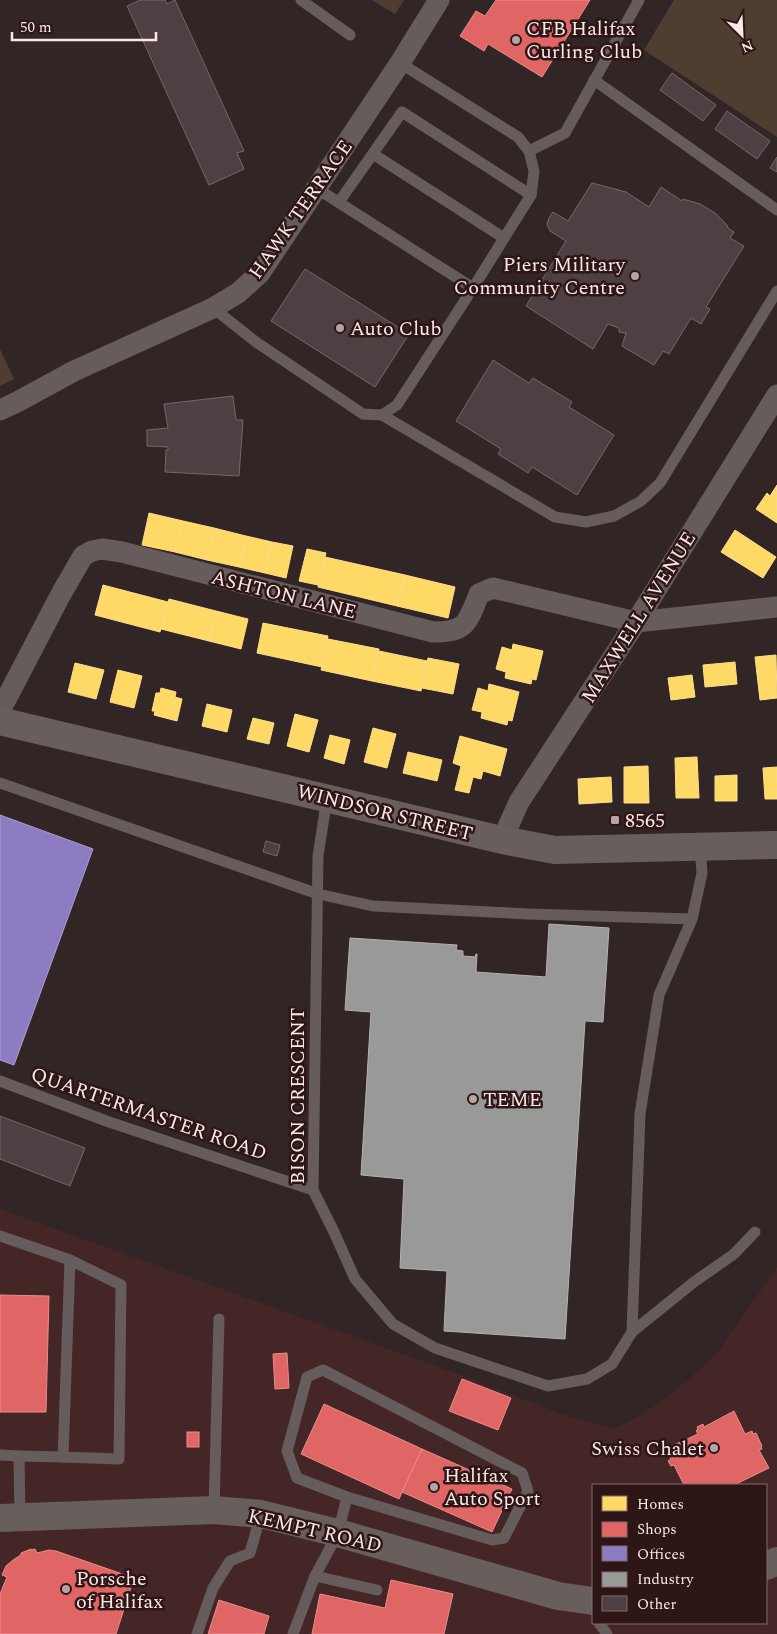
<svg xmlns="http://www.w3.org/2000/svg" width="777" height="1634" font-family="Spectral,serif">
  <rect width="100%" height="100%" fill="#322525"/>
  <path fill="#442626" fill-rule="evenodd" d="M 0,1209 L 458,1374 L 564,1415 L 614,1429 L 641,1415 L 665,1399 L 689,1379 L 718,1352 L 777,1267 L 777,1634 L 0,1634 ZM 593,1485 L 766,1485 L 766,1623 L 593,1623 Z"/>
  <g fill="#4f3d32">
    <path d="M 372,0 L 404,0 L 395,14 Z"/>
    <path d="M 674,0 L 777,0 L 777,137 L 644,50 Z"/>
    <path d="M 0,349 L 14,379 L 0,386 Z"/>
  </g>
  <g fill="#ffd966" stroke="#fede8d">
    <path d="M 777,485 L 777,523 L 756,509 L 767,493 L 770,496 Z"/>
    <path d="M 149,513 L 183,521 L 175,552 L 142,545 Z"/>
    <path d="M 183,521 L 214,528 L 207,560 L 175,552 Z"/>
    <path d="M 214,528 L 246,536 L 239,567 L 207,560 Z"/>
    <path d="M 735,530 L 776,557 L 763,578 L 721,552 Z"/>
    <path d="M 246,536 L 272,542 L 265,573 L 239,567 Z"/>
    <path d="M 272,542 L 293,546 L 286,578 L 265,573 Z"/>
    <path d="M 307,549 L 326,553 L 318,585 L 299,581 Z"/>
    <path d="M 325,557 L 405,575 L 397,606 L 318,587 Z"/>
    <path d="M 405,575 L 455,587 L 448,618 L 397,606 Z"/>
    <path d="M 103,585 L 168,602 L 160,632 L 95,615 Z"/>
    <path d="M 169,599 L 216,611 L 209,641 L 161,629 Z"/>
    <path d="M 216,611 L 248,619 L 241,649 L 209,641 Z"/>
    <path d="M 263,623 L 328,636 L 322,667 L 257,653 Z"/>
    <path d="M 328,639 L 379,649 L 372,681 L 321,670 Z"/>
    <path d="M 513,644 L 543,651 L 536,680 L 532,679 L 531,684 L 505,678 L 506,672 L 496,669 L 502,647 L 512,650 Z"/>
    <path d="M 379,651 L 427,661 L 421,691 L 372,681 Z"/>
    <path d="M 776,655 L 777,698 L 760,700 L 755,657 Z"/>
    <path d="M 428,658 L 459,664 L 453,694 L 422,688 Z"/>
    <path d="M 735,662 L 737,684 L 705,687 L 703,665 Z"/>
    <path d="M 75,663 L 104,670 L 96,699 L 68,692 Z"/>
    <path d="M 118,670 L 142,676 L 134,708 L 110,702 Z"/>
    <path d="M 692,675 L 695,697 L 671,700 L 668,678 Z"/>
    <path d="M 489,684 L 519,692 L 512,721 L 508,720 L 507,725 L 481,718 L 482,712 L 472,710 L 478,688 L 488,691 Z"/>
    <path d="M 161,688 L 176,692 L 175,697 L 182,699 L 177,721 L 154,715 L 155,711 L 152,711 L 156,693 L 160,693 Z"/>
    <path d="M 207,704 L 232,710 L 227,732 L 202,726 Z"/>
    <path d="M 295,714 L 318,720 L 309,752 L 287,746 Z"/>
    <path d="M 253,718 L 274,723 L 269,744 L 247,739 Z"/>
    <path d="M 373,728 L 396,734 L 387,768 L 364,762 Z"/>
    <path d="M 330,735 L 350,740 L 344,764 L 324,758 Z"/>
    <path d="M 460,736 L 507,749 L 500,776 L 483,771 L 481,779 L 473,777 L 469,793 L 455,790 L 461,766 L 453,763 Z"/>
    <path d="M 408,752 L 442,760 L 437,781 L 403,773 Z"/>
    <path d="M 697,757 L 699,798 L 676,798 L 675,758 Z"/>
    <path d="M 648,766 L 649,803 L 624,803 L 624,767 Z"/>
    <path d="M 777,767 L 777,799 L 765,799 L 763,768 Z"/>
    <path d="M 737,775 L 737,801 L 715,801 L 715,776 Z"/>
    <path d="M 611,777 L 612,802 L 579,804 L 578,779 Z"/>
  </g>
  <g fill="#e06666" stroke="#e88d8d">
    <path d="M 496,0 L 590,0 L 542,77 L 488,44 L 484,51 L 460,36 L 476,11 L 485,16 Z"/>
    <path d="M 0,1295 L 49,1296 L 46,1412 L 0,1412 Z"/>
    <path d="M 287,1353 L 289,1388 L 275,1389 L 273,1354 Z"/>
    <path d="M 462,1379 L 511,1398 L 498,1430 L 449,1411 Z"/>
    <path d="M 324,1404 L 422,1449 L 399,1499 L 301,1454 Z"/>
    <path d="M 734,1411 L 745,1434 L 752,1431 L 753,1434 L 756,1433 L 762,1446 L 761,1446 L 762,1449 L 759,1450 L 769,1468 L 734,1485 L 684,1485 L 674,1465 L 671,1466 L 668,1461 L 671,1459 L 665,1449 L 698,1434 L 696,1431 L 698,1429 L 697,1427 L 703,1424 L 704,1427 Z"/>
    <rect x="187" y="1432" width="12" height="15"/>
    <path d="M 422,1449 L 512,1489 L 492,1532 L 402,1492 Z"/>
    <path d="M 31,1549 L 31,1550 L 35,1549 L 37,1553 L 49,1550 L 56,1551 L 134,1578 L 116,1634 L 0,1634 L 0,1594 L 7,1577 L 2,1575 L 6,1566 L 13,1560 L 21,1555 L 21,1553 Z"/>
    <path d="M 391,1580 L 453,1594 L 444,1634 L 312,1634 L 320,1594 L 385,1608 Z"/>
    <path d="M 219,1600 L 269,1616 L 264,1634 L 208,1634 Z"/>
  </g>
  <path fill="#8e7cc3" stroke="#ae9cce" d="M 0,815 L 93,849 L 14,1065 L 0,1060 Z"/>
  <path fill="#999" stroke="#b6b1b0" d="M 549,924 L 609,928 L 603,1022 L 585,1021 L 565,1339 L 444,1331 L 447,1271 L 400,1268 L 404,1179 L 361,1175 L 371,1012 L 345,1010 L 350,938 L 457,945 L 456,950 L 463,951 L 463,956 L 475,957 L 476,954 L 477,954 L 476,972 L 546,977 Z"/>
  <g fill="#4e4042" stroke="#736869">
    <path d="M 140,0 L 165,0 L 167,4 L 175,0 L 244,151 L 237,153 L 244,169 L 209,185 L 127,6 Z"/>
    <path d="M 672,73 L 716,105 L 703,121 L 660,90 Z"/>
    <path d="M 727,111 L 770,141 L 757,159 L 715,129 Z"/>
    <path d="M 777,157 L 777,172 L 770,168 Z"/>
    <path d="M 592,183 L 626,192 L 649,207 L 661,187 L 682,201 L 683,199 L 700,204 L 715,213 L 727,225 L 728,228 L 734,232 L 730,238 L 744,246 L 706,307 L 710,309 L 701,324 L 691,318 L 669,354 L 663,351 L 654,365 L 622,346 L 626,333 L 619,332 L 619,328 L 608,324 L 593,349 L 526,306 L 566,241 L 550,231 L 547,224 L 549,218 L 553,212 L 568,221 Z"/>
    <path d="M 305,269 L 409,334 L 375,387 L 271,321 Z"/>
    <path d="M 493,360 L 529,383 L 533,378 L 572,402 L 569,407 L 614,435 L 577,495 L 532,467 L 528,473 L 498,454 L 501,449 L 456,421 Z"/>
    <path d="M 233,396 L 236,420 L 243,420 L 239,476 L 165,472 L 166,450 L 168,450 L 168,447 L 147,446 L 147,430 L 168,428 L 164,404 Z"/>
    <path d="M 266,841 L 280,845 L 277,856 L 263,852 Z"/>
    <path d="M 0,1116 L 85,1148 L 70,1186 L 0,1159 Z"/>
  </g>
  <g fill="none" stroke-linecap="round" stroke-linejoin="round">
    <g stroke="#655c5b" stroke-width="11">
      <path d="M 301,0 L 350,35"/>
      <path d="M 594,80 L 777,210"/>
      <path d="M 529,151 L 565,133 L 639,0"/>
      <path d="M 373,154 L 504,238"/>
      <path d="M 316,188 L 473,288"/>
      <path d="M 339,202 L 402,112 L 531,195"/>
      <path d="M 213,308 L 256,342 L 363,414 L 382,415 L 397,405 L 473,288 L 531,195 L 534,171 L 529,151 L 518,137 L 400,63"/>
      <path d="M 382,415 L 555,517 L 586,522 L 614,516 L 641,501 L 660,483 L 777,291"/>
      <path d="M 0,783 L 318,894 L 373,906 L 528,914 L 692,919"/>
      <path d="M 327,798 L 318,856 L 313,1190 L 334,1232 L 355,1279 L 393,1324 L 435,1348 L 548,1386 L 587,1379 L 612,1364 L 632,1332 L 640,1114 L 659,995 L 692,919 L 702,873 L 700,847"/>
      <path d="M 0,1081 L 109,1122 L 313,1190"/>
      <path d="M 0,1236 L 70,1260 L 121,1285 L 119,1459 L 63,1457"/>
      <path d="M 632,1332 L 694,1282 L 734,1254 L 755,1232"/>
      <path d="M 323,1370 L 522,1473 L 528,1491 L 504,1538 L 492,1540 L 347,1497 L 297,1478 L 287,1451 L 307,1377 Z"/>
      <path d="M 0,1455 L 19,1456"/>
      <path d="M 214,1510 L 219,1319"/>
      <path d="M 20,1517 L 19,1456 L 63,1457 L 70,1260"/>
      <path d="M 315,1576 L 377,1590"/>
      <path d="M 599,1623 L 607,1634"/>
      <path d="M 197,1634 L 213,1588 L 230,1561 L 250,1553 L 261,1514"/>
      <path d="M 293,1634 L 315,1576 L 338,1533 L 347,1497"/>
    </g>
    <g stroke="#655c5b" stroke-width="21">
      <path d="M 0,410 L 19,401 L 74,371 L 213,308 L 238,293 L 260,273 L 400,63 L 439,0"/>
      <path d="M 0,711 L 61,594 L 83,556 L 92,551 L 102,549 L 122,552 L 433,632 C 466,632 467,624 479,594 L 493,588 L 636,622 L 777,607"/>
      <path d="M 502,840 L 519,802 L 636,622 L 777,395"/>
    </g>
    <g stroke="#685f5c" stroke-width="28">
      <path d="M 0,721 L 502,840 L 555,850 L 777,845"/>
      <path d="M 0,1518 L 214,1510 L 261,1514 L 338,1533 L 558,1596 L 593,1601"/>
      <path d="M 766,1566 L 777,1561"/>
    </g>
  </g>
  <g fill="#b4a4a3" stroke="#2e1616" stroke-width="2">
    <circle cx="516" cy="40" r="5"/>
    <circle cx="635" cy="276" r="5"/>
    <circle cx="340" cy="328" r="5"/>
    <rect x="610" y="815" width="10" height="10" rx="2.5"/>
    <circle cx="473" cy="1099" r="5"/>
    <circle cx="714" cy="1448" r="5"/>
    <circle cx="434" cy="1487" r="5"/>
    <circle cx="66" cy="1589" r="5"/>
  </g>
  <g text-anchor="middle" stroke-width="5" stroke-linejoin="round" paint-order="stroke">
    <g font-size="20" fill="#fae8e7" stroke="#2e1616" text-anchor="start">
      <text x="526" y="35">CFB Halifax<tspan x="526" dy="23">Curling Club</tspan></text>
      <text x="625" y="271" text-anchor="end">Piers Military<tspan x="625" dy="23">Community Centre</tspan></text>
      <text x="350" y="335">Auto Club</text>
      <text x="625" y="827">8565</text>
      <text x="483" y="1106">TEME</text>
      <text x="704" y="1455" text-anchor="end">Swiss Chalet</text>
      <text x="444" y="1482">Halifax<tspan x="444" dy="23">Auto Sport</tspan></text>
      <text x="76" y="1585">Porsche<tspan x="76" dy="23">of Halifax</tspan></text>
    </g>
    <g font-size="20" fill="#fae8e7" stroke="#2e1616">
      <text transform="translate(300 209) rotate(-55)" y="7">HAWK TERRACE</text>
      <text transform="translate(284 594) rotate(14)" y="7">ASHTON LANE</text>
      <text transform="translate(638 617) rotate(-58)" y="7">MAXWELL AVENUE</text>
      <text transform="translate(385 812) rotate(14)" y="7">WINDSOR STREET</text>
      <text transform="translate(297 1096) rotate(-90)" y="7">BISON CRESCENT</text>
      <text transform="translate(149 1113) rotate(19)" y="7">QUARTERMASTER ROAD</text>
      <text transform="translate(315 1530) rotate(13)" y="7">KEMPT ROAD</text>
    </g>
  </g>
  <rect x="592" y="1484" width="175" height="140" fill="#2e1616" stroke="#806a6a"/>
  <rect x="602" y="1496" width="25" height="15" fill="#ffd966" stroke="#806a6a"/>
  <text x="637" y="1509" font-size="15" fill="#fae8e7">Homes</text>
  <rect x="602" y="1522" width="25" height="15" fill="#e06666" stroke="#806a6a"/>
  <text x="637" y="1534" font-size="15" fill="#fae8e7">Shops</text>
  <rect x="602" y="1546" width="25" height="15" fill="#8e7cc3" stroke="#806a6a"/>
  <text x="637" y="1559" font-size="15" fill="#fae8e7">Offices</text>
  <rect x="602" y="1572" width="25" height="15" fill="#999999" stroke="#806a6a"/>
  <text x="637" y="1584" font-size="15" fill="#fae8e7">Industry</text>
  <rect x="602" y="1596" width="25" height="15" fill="#4e4042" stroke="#806a6a"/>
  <text x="637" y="1609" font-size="15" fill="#fae8e7">Other</text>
  <g transform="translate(742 35) rotate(156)" stroke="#2e1616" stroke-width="4" paint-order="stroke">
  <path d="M0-4L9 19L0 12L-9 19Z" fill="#fae8e7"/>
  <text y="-8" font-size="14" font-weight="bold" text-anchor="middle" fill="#fae8e7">N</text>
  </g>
  <path d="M12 32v8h144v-8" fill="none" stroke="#fae8e7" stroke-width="2.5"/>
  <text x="20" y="32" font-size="15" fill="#fae8e7" stroke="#2e1616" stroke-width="4" paint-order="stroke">50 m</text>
</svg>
